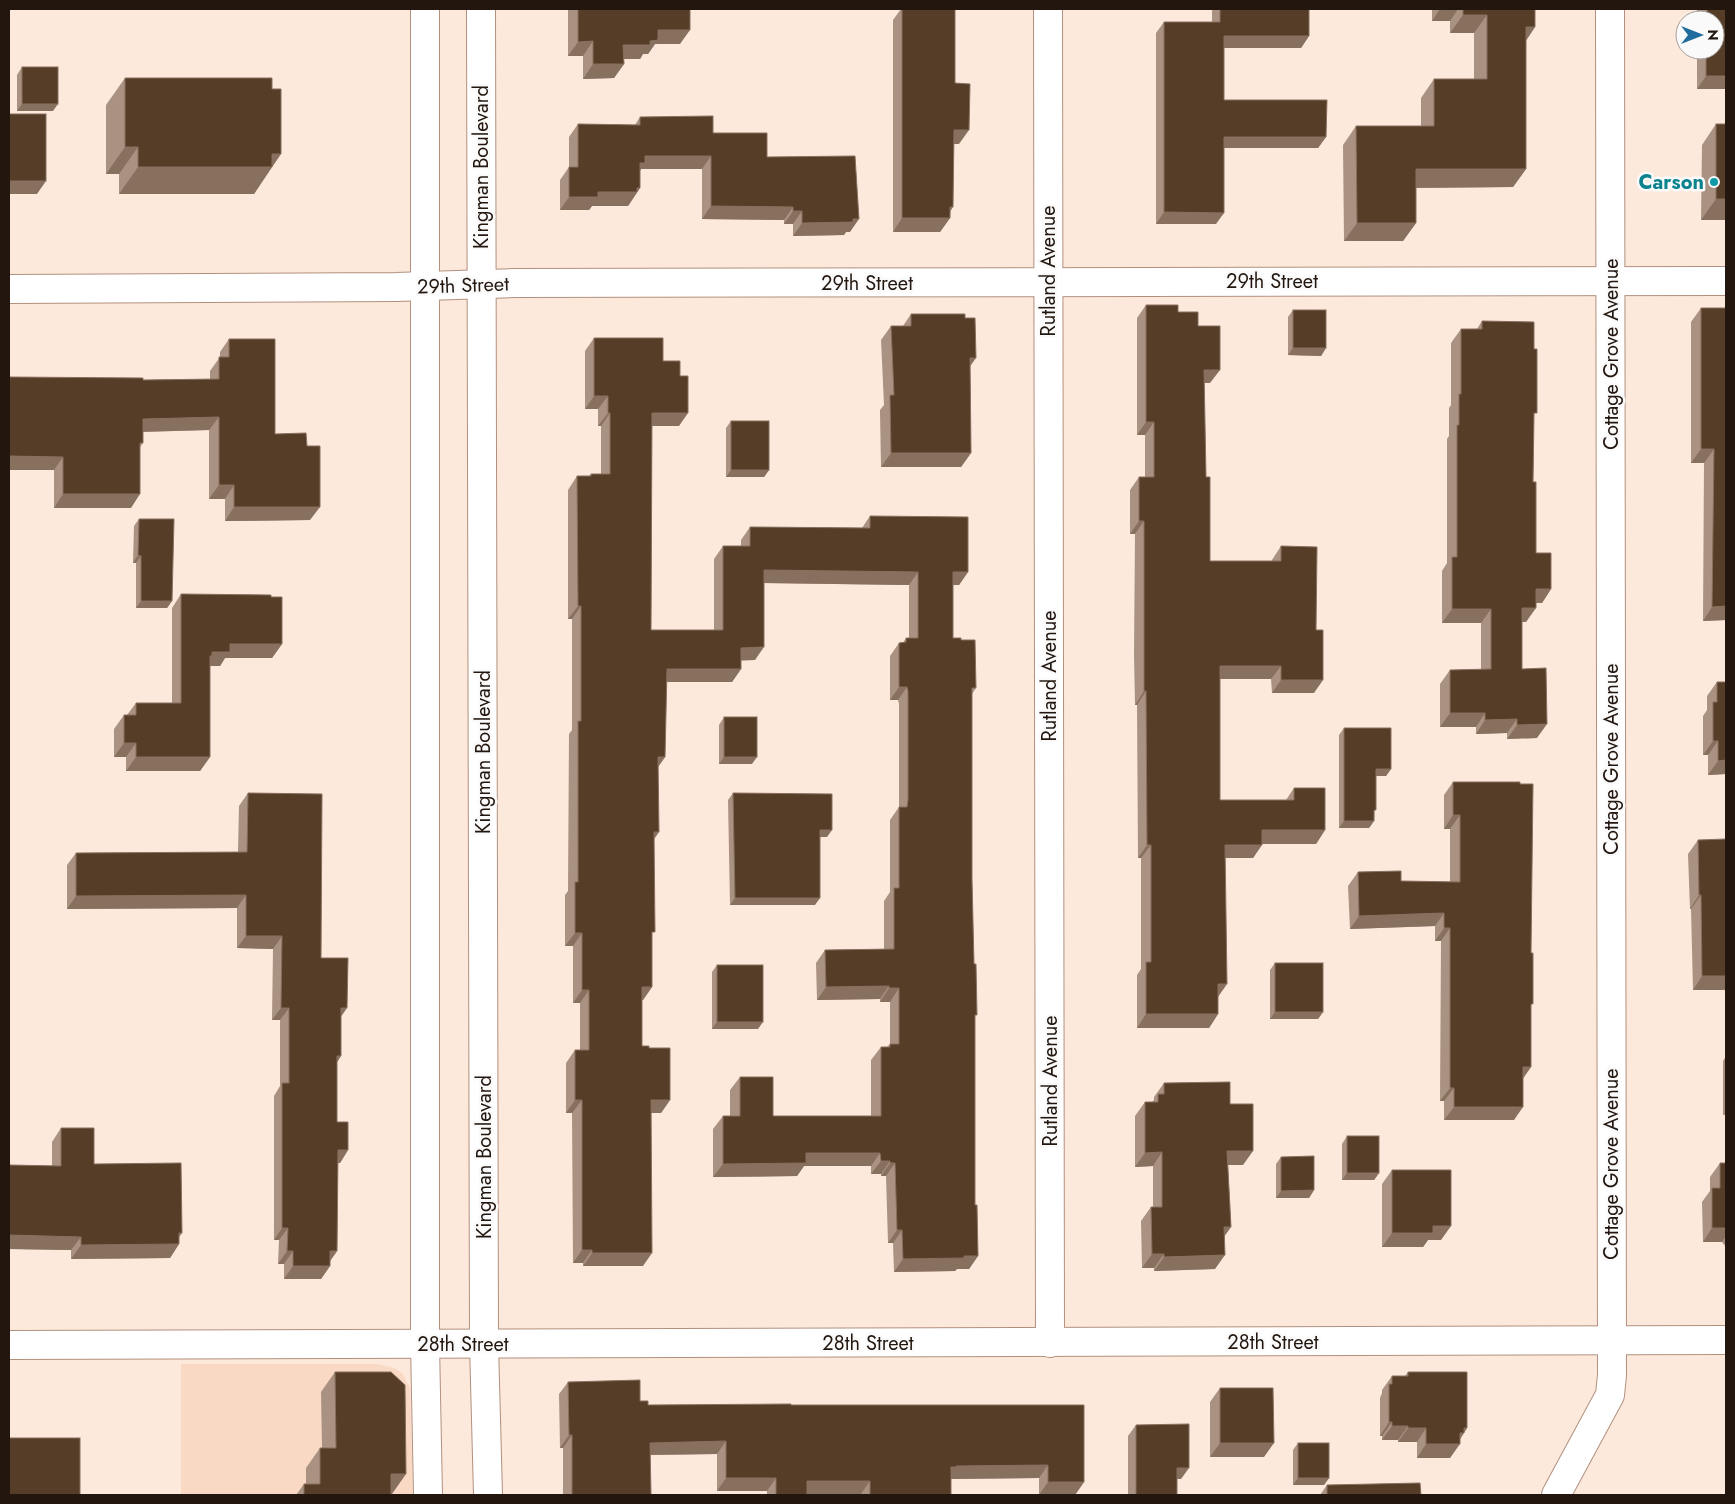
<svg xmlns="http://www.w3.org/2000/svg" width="1735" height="1504" font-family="Jost,sans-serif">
  <rect width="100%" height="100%" fill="#fde8dc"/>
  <path fill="#f9d8c4" d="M 181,1364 L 378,1364 L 394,1368 L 402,1373 L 410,1388 L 413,1495 L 181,1495 Z"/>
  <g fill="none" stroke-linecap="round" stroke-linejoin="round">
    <defs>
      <g id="minor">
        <path d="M 425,9 L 425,1344 L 428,1495"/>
        <path d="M 481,9 L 484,1344 L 488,1495"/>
        <path d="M 1048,9 L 1050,1343"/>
        <path d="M 9,289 L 396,287 L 515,283 L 1726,281"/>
        <path d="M 9,1345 L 1726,1340"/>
      </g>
      <path id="tertiary" d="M 1556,1495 L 1610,1395 L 1612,1375 L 1610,9"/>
    </defs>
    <use href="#minor" stroke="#b1917e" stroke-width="30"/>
    <use href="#tertiary" stroke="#b1917e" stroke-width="30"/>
    <use href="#minor" stroke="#fff" stroke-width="28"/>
    <use href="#tertiary" stroke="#fff" stroke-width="28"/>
  </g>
  <g fill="#a99282">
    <path d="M 568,9 L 690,9 L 680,44 L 655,44 L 648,54 L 643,54 L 640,59 L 623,59 L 624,64 L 614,78 L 583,79 L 583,56 L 568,56 Z"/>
    <path d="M 901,9 L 955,9 L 955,83 L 959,144 L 954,144 L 950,218 L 940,232 L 893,232 L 893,20 Z"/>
    <path d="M 1213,9 L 1309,9 L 1309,36 L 1301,48 L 1224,48 L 1224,100 L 1326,137 L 1318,148 L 1224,148 L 1216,224 L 1156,224 L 1156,33 L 1164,22 L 1212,22 L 1212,11 Z"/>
    <path d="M 1432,9 L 1535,9 L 1535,27 L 1526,41 L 1526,169 L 1513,187 L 1416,188 L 1416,223 L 1403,241 L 1344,241 L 1343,145 L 1356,126 L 1421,126 L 1421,98 L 1434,79 L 1474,79 L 1474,33 L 1450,33 L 1450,21 L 1432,21 Z"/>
    <path d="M 1697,9 L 1726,9 L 1726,89 L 1697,89 L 1697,50 L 1715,50 L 1715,20 L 1697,20 Z"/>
    <path d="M 22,67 L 53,111 L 17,111 L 17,75 Z"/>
    <path d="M 125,78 L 272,166 L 254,194 L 119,194 L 119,174 L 106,174 L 106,105 Z"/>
    <path d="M 640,117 L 713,133 L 767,157 L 850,232 L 846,232 L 844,235 L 793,236 L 793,224 L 784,224 L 784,220 L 702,219 L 702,169 L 641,169 L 640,171 L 640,188 L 628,206 L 592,206 L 589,210 L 560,210 L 560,180 L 569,167 L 569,137 L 578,124 L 635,125 Z"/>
    <path d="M 1716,124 L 1726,124 L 1726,220 L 1701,220 L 1702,145 Z"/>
    <path d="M 1146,305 L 1178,312 L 1198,326 L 1210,383 L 1204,383 L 1206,477 L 1210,561 L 1272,561 L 1272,560 L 1281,546 L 1314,693 L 1272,693 L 1271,679 L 1220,679 L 1220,800 L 1286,800 L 1294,788 L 1325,830 L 1316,844 L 1262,844 L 1253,858 L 1225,858 L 1218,996 L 1218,1014 L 1209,1028 L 1137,1028 L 1137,975 L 1141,969 L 1141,858 L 1138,858 L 1137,705 L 1135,705 L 1134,654 L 1135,534 L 1130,534 L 1130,490 L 1139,477 L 1145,477 L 1145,435 L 1137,435 L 1137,318 Z"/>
    <path d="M 1701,308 L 1726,308 L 1726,620 L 1703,621 L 1704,463 L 1691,463 L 1691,322 Z"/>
    <path d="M 1293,310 L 1326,348 L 1321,356 L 1288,355 L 1288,317 Z"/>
    <path d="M 911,314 L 970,367 L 971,453 L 961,467 L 881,467 L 880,412 L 880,410 L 884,405 L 881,340 L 891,326 L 903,326 Z"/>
    <path d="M 1482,321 L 1534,417 L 1533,482 L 1536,553 L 1551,589 L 1542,603 L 1536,603 L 1526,622 L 1522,622 L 1522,669 L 1537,738 L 1507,739 L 1507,733 L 1476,734 L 1476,727 L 1440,727 L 1440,684 L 1450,670 L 1481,670 L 1481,623 L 1442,623 L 1442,571 L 1447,563 L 1447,439 L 1449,436 L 1449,408 L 1451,405 L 1451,343 L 1461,329 L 1477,329 Z"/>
    <path d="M 594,338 L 663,361 L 679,426 L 652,426 L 651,630 L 714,630 L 714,559 L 723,546 L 741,546 L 741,540 L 750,527 L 862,528 L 870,516 L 968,572 L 959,585 L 953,585 L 953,638 L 961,640 L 976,688 L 972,694 L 972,880 L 975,1018 L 975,1205 L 978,1256 L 969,1269 L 957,1269 L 955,1271 L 894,1272 L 893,1243 L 888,1243 L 886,1176 L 881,1176 L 881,1174 L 871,1174 L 871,1166 L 804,1166 L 797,1176 L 713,1177 L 713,1129 L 723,1116 L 730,1116 L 730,1090 L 740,1077 L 773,1116 L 871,1116 L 871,1060 L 881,1047 L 887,1047 L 890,1044 L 890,1002 L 880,1002 L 880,999 L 817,1000 L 816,963 L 825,950 L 884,949 L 884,901 L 890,892 L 890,820 L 899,807 L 899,704 L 898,700 L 890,700 L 890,656 L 899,643 L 903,643 L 906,638 L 909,638 L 909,585 L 764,583 L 755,660 L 741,660 L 741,669 L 732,682 L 666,682 L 665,757 L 658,767 L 654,840 L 652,936 L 652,987 L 643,1000 L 642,1000 L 642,1046 L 649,1048 L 670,1100 L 661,1113 L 651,1113 L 643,1266 L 583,1266 L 583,1263 L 573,1263 L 572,1113 L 566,1113 L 566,1063 L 575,1050 L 580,1050 L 580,1003 L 573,1003 L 573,946 L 565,946 L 565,895 L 568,891 L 569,734 L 572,730 L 572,619 L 568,619 L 568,490 L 577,476 L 589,476 L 591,474 L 601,474 L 601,426 L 598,426 L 598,409 L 585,409 L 585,351 Z"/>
    <path d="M 229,339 L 275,434 L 310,520 L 225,521 L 225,499 L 209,499 L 209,430 L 143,432 L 143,443 L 140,447 L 131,508 L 54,508 L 54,470 L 9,470 L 9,377 L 143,380 L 210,379 L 210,371 L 220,357 L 220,352 Z"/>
    <path d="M 731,421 L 769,470 L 764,477 L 726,477 L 726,428 Z"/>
    <path d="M 139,519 L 172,601 L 167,608 L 136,608 L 136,563 L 133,563 L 134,526 Z"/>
    <path d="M 181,594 L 282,644 L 272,658 L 225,658 L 220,666 L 210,666 L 210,757 L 200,771 L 126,771 L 126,757 L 114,757 L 114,729 L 124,715 L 127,715 L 136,703 L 172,703 L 172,608 Z"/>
    <path d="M 1717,682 L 1726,682 L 1726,774 L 1708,775 L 1708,755 L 1703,755 L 1703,716 L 1707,710 L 1707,696 Z"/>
    <path d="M 724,717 L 752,764 L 719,764 L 719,725 Z"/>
    <path d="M 1344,728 L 1391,769 L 1386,776 L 1376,776 L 1374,821 L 1369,828 L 1339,828 L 1339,735 Z"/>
    <path d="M 1453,782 L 1531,1007 L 1531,1067 L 1523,1078 L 1514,1120 L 1444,1120 L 1444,1101 L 1440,1101 L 1441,941 L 1435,941 L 1435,926 L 1350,929 L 1348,886 L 1358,872 L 1401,881 L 1450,882 L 1450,829 L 1444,829 L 1444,795 Z"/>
    <path d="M 248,793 L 321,958 L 341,1016 L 337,1062 L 337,1122 L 348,1150 L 340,1163 L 338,1163 L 337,1251 L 330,1261 L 330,1266 L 321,1279 L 284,1279 L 284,1264 L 278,1264 L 279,1240 L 274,1240 L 274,1096 L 280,1086 L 280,1020 L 272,1020 L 273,949 L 237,948 L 237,908 L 67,909 L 67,865 L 76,853 L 238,852 L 239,806 Z"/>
    <path d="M 733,793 L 827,837 L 820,837 L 815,905 L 730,905 L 728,800 Z"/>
    <path d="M 1698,840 L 1726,990 L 1693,990 L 1691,909 L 1690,909 L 1688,854 Z"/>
    <path d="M 1275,963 L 1323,1012 L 1318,1019 L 1270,1019 L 1270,970 Z"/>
    <path d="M 717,965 L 758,1029 L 712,1029 L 712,972 Z"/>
    <path d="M 1726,1056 L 1726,1115 L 1723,1115 L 1723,1061 Z"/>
    <path d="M 1164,1083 L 1230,1104 L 1243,1165 L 1228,1165 L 1231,1227 L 1224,1236 L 1215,1269 L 1154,1271 L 1154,1268 L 1142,1268 L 1141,1221 L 1151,1207 L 1153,1207 L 1153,1166 L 1135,1167 L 1135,1116 L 1145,1102 L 1152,1102 L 1154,1100 L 1154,1097 Z"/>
    <path d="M 61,1128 L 94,1164 L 179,1237 L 179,1244 L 170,1258 L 71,1259 L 71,1250 L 9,1249 L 9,1165 L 52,1166 L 52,1142 Z"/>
    <path d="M 1347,1136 L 1379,1173 L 1374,1180 L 1342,1180 L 1342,1144 Z"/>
    <path d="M 1281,1157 L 1314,1190 L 1309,1198 L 1276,1198 L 1276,1164 Z"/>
    <path d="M 1720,1163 L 1726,1163 L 1726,1247 L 1722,1242 L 1703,1242 L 1702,1202 L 1710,1191 L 1710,1177 Z"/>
    <path d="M 1392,1170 L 1441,1240 L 1428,1240 L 1423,1247 L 1382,1247 L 1382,1184 Z"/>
    <path d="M 335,1372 L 392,1494 L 391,1495 L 296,1495 L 304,1484 L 306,1484 L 306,1468 L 320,1448 L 322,1448 L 321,1392 Z"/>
    <path d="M 1408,1372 L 1467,1428 L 1460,1439 L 1450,1458 L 1417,1458 L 1417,1442 L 1398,1442 L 1398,1440 L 1382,1440 L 1382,1436 L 1380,1436 L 1380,1398 L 1382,1393 L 1382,1390 L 1392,1376 L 1405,1376 Z"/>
    <path d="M 568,1382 L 640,1401 L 648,1405 L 1084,1405 L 1084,1482 L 1075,1495 L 1039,1495 L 1039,1478 L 951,1479 L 951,1495 L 861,1495 L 861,1494 L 807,1494 L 807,1495 L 767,1495 L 767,1491 L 717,1491 L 717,1454 L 650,1455 L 651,1495 L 563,1495 L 563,1448 L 560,1448 L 559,1394 Z"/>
    <path d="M 1220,1388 L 1264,1457 L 1210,1457 L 1210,1402 Z"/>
    <path d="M 1136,1425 L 1181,1479 L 1177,1479 L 1177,1495 L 1128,1495 L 1128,1436 Z"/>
    <path d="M 1298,1443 L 1329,1478 L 1324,1485 L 1293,1485 L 1293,1450 Z"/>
    <path d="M 1327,1485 L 1421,1495 L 1320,1495 Z"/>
  </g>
  <g fill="#87705e">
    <path d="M 1440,9 L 1458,9 L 1450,21 L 1432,21 Z"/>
    <path d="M 1463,15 L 1487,15 L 1474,33 L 1450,33 Z"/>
    <path d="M 1526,27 L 1535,27 L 1522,46 Z"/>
    <path d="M 658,30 L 690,30 L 680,44 L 655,44 L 648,54 L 643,54 L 640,59 L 613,59 L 623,45 Z"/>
    <path d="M 1224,36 L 1309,36 L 1301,48 L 1216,48 Z"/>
    <path d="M 593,41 L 583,56 L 568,56 L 578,42 Z"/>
    <path d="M 593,64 L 624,64 L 614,78 L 583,79 Z"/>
    <path d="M 1706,76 L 1726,76 L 1726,89 L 1697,89 Z"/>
    <path d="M 22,104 L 58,104 L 53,111 L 17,111 Z"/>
    <path d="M 954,130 L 969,130 L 959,144 L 944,144 Z"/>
    <path d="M 1224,137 L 1326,137 L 1318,148 L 1216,148 Z"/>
    <path d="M 125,147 L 138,147 L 119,174 L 106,174 Z"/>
    <path d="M 272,154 L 281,154 L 254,194 L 119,194 L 138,167 Z"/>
    <path d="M 645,156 L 711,156 L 702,169 L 641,169 L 636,176 L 631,176 Z"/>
    <path d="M 1416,169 L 1526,169 L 1513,187 L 1403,188 Z"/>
    <path d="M 9,181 L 46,181 L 37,194 L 9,194 Z"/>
    <path d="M 640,188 L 628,206 L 592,206 L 589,210 L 560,210 L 569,197 L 598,192 Z"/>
    <path d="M 1716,199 L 1726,199 L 1726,220 L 1701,220 Z"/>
    <path d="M 711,206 L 793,207 L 784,220 L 702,219 Z"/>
    <path d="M 950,207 L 953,207 L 946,218 L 950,218 L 940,232 L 893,232 L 902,218 Z"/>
    <path d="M 793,211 L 802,211 L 793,224 L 784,224 Z"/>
    <path d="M 1164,212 L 1224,213 L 1216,224 L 1156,224 Z"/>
    <path d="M 853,219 L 859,219 L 850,232 L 846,232 L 844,235 L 793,236 L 802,223 Z"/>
    <path d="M 1357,223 L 1416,223 L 1403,241 L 1344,241 Z"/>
    <path d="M 1293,348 L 1326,348 L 1321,356 L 1288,355 Z"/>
    <path d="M 970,358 L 976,358 L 966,372 Z"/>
    <path d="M 1204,370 L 1220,370 L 1210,383 L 1195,383 Z"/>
    <path d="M 594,396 L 608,396 L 598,409 L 585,409 Z"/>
    <path d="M 608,413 L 610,413 L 601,426 L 598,426 Z"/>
    <path d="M 652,413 L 688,413 L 679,426 L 643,426 Z"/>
    <path d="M 219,417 L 209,430 L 133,432 L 143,419 Z"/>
    <path d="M 1146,422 L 1154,422 L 1145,435 L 1137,435 Z"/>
    <path d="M 1701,449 L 1714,449 L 1704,463 L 1691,463 Z"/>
    <path d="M 891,453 L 971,453 L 961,467 L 881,467 Z"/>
    <path d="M 9,456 L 63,457 L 54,470 L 9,470 Z"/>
    <path d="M 731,470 L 769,470 L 764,477 L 726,477 Z"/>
    <path d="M 219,485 L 234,485 L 225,499 L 209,499 Z"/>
    <path d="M 63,494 L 140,494 L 131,508 L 54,508 Z"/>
    <path d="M 234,507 L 320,507 L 310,520 L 225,521 Z"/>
    <path d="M 1139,521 L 1144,521 L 1135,534 L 1130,534 Z"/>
    <path d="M 138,555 L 141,556 L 136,563 L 133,563 Z"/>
    <path d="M 764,570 L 918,572 L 909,585 L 755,583 Z"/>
    <path d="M 953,572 L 968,572 L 959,585 L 944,585 Z"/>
    <path d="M 1536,589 L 1551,589 L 1542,603 L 1526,603 Z"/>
    <path d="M 141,601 L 172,601 L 167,608 L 136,608 Z"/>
    <path d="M 578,606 L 581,606 L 572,619 L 568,619 Z"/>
    <path d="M 1726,606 L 1726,620 L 1703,621 L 1712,607 Z"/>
    <path d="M 1522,608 L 1536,608 L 1526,622 L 1512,622 Z"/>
    <path d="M 1452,609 L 1491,609 L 1481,623 L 1442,623 Z"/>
    <path d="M 230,644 L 282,644 L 272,658 L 225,658 L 220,666 L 204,666 L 212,652 Z"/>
    <path d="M 764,647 L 755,660 L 732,661 L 741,648 Z"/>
    <path d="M 1220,666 L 1281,666 L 1271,679 L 1210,679 Z"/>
    <path d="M 667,669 L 741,669 L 732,682 L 657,682 Z"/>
    <path d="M 1281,680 L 1323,680 L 1314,693 L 1272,693 Z"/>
    <path d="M 899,687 L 907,687 L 898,700 L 890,700 Z"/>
    <path d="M 1144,691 L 1146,691 L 1137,705 L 1135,705 Z"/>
    <path d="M 1450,713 L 1485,713 L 1476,727 L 1440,727 Z"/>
    <path d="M 1517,719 L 1507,733 L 1476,734 L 1485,720 Z"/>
    <path d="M 1547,724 L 1537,738 L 1507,739 L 1517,725 Z"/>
    <path d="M 1713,741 L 1718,741 L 1708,755 L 1703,755 Z"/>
    <path d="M 124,743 L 136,743 L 126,757 L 114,757 Z"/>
    <path d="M 136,757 L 210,757 L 200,771 L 126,771 Z"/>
    <path d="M 658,757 L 665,757 L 656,770 Z"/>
    <path d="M 724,757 L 757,757 L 752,764 L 719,764 Z"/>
    <path d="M 1726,760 L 1726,774 L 1708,775 L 1718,761 Z"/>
    <path d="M 1376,769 L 1391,769 L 1386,776 L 1371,776 Z"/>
    <path d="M 1453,815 L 1460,815 L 1450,829 L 1444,829 Z"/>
    <path d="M 1344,821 L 1374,821 L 1369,828 L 1339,828 Z"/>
    <path d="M 820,830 L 832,830 L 827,837 L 815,837 Z"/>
    <path d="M 1262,830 L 1325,830 L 1316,844 L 1253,844 Z"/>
    <path d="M 654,832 L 659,832 L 650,845 Z"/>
    <path d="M 1147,845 L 1151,845 L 1141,858 L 1138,858 Z"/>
    <path d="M 1225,845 L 1262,845 L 1253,858 L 1216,858 Z"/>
    <path d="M 246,895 L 237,908 L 67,909 L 76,896 Z"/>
    <path d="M 1699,895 L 1701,895 L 1691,909 L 1690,909 Z"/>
    <path d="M 735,898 L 820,898 L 815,905 L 730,905 Z"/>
    <path d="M 1444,913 L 1435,926 L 1350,929 L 1359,916 Z"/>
    <path d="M 1444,928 L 1450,928 L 1441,941 L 1435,941 Z"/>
    <path d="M 575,933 L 582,933 L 573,946 L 565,946 Z"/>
    <path d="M 246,936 L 282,936 L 273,949 L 237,948 Z"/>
    <path d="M 1702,976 L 1726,976 L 1726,990 L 1693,990 Z"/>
    <path d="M 1218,984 L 1227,984 L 1218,997 Z"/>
    <path d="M 889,986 L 880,999 L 817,1000 L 826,987 Z"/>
    <path d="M 642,987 L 652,987 L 643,1000 L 633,1000 Z"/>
    <path d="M 889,988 L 899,988 L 890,1002 L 880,1002 Z"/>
    <path d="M 582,990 L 589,990 L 580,1003 L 573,1003 Z"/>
    <path d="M 281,1008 L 289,1008 L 280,1020 L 272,1020 Z"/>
    <path d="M 341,1008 L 347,1008 L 338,1021 Z"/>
    <path d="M 1275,1012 L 1323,1012 L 1318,1019 L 1270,1019 Z"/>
    <path d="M 1146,1014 L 1218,1014 L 1209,1028 L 1137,1028 Z"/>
    <path d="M 717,1022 L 763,1022 L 758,1029 L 712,1029 Z"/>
    <path d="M 337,1056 L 341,1056 L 333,1069 Z"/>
    <path d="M 1523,1067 L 1531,1067 L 1522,1080 Z"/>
    <path d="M 1450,1088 L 1454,1088 L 1444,1101 L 1440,1101 Z"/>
    <path d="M 575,1100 L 582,1100 L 572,1113 L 566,1113 Z"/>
    <path d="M 651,1100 L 670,1100 L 661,1113 L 641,1113 Z"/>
    <path d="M 1454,1107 L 1523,1107 L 1514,1120 L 1444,1120 Z"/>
    <path d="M 338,1150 L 348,1150 L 340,1163 L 329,1163 Z"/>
    <path d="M 1227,1151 L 1253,1151 L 1243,1165 L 1218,1165 Z"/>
    <path d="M 1162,1152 L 1153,1166 L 1135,1167 L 1145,1153 Z"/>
    <path d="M 806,1153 L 880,1153 L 871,1166 L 804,1166 L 797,1176 L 713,1177 L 723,1164 Z"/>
    <path d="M 881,1161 L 890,1161 L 881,1174 L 871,1174 Z"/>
    <path d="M 890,1163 L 895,1163 L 886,1176 L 881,1176 Z"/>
    <path d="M 1347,1173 L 1379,1173 L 1374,1180 L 1342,1180 Z"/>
    <path d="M 1314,1190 L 1309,1198 L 1276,1198 L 1281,1191 Z"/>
    <path d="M 1433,1226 L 1451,1226 L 1441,1240 L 1428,1240 L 1423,1247 L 1382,1247 L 1392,1233 Z"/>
    <path d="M 1224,1227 L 1231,1227 L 1221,1241 Z"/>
    <path d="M 282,1228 L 288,1228 L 279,1240 L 274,1240 Z"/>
    <path d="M 1712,1228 L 1726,1228 L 1726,1236 L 1722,1242 L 1703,1242 Z"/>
    <path d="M 897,1230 L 902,1230 L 893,1243 L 888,1243 Z"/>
    <path d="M 179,1233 L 182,1233 L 174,1244 L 179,1244 L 170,1258 L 71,1259 L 81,1245 Z"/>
    <path d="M 9,1235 L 81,1237 L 71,1250 L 9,1249 Z"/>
    <path d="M 582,1250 L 592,1250 L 583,1263 L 573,1263 Z"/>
    <path d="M 287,1251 L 293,1251 L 284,1264 L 278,1264 Z"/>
    <path d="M 330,1251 L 337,1251 L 328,1264 Z"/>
    <path d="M 592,1253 L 652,1253 L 643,1266 L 583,1266 Z"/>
    <path d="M 1152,1254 L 1164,1254 L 1154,1268 L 1142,1268 Z"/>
    <path d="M 1225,1255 L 1215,1269 L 1154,1271 L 1164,1257 Z"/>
    <path d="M 964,1256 L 978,1256 L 969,1269 L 957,1269 L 955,1271 L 894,1272 L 903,1259 Z"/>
    <path d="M 293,1266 L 330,1266 L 321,1279 L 284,1279 Z"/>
    <path d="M 1389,1422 L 1392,1422 L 1382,1436 L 1380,1436 Z"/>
    <path d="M 1392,1426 L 1408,1426 L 1398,1440 L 1382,1440 Z"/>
    <path d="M 1408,1428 L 1426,1428 L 1417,1442 L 1398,1442 Z"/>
    <path d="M 1464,1428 L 1467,1428 L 1457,1444 L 1460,1444 L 1450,1458 L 1417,1458 L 1426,1444 Z"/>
    <path d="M 569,1435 L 572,1435 L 563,1448 L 560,1448 Z"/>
    <path d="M 726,1441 L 717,1454 L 641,1455 L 650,1443 Z"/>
    <path d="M 1220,1443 L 1274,1443 L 1264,1457 L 1210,1457 Z"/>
    <path d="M 1048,1465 L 1039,1478 L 948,1479 L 951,1467 L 956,1466 Z"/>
    <path d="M 1177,1468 L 1189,1468 L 1181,1479 L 1168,1479 Z"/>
    <path d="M 391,1474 L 406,1474 L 392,1494 L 377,1494 Z"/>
    <path d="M 726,1478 L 776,1478 L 767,1491 L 717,1491 Z"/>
    <path d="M 1298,1478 L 1329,1478 L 1324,1485 L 1293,1485 Z"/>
    <path d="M 807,1481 L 870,1481 L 861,1494 L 797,1494 Z"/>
    <path d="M 1048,1482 L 1084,1482 L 1075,1495 L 1039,1495 Z"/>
  </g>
  <g fill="#553d28" stroke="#87705e">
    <path d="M 578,9 L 690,9 L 690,30 L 658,30 L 658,40 L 650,41 L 650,45 L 623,45 L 624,64 L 593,64 L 593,41 L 578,42 Z"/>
    <path d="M 902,9 L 955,9 L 955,83 L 970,84 L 969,130 L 954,130 L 953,207 L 950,207 L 950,218 L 902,218 Z"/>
    <path d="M 1220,9 L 1309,9 L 1309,36 L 1224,36 L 1224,100 L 1327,100 L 1326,137 L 1224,137 L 1224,213 L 1164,212 L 1164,22 L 1220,22 Z"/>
    <path d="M 1463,9 L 1535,9 L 1535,27 L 1526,27 L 1526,169 L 1416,169 L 1416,223 L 1357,223 L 1356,126 L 1434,126 L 1434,79 L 1487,79 L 1487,15 L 1463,15 Z"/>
    <path d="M 1707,9 L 1726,9 L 1726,76 L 1706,76 L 1706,50 L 1715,50 L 1715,20 L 1707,20 Z"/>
    <rect x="22" y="67" width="36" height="37"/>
    <path d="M 125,78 L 272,78 L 272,89 L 281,89 L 281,154 L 272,154 L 272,167 L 138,167 L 138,147 L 125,147 Z"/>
    <rect x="9" y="114" width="37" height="67"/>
    <path d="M 713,116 L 713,133 L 767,133 L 767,157 L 855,156 L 859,219 L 853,219 L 853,222 L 802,223 L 802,211 L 793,211 L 793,207 L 711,206 L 711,156 L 645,156 L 645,163 L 640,163 L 640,188 L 637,188 L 637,192 L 598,192 L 598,197 L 569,197 L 569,167 L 578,167 L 578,124 L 640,125 L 640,117 Z"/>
    <rect x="1716" y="124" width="10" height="75"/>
    <path d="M 1146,305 L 1178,305 L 1178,312 L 1198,312 L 1198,326 L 1220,326 L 1220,370 L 1204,370 L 1206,477 L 1210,477 L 1210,561 L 1281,561 L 1281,546 L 1317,547 L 1316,630 L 1323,630 L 1323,680 L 1281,680 L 1281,666 L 1220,666 L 1220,800 L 1294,800 L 1294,788 L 1325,788 L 1325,830 L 1262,830 L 1262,845 L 1225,845 L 1227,984 L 1218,984 L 1218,1014 L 1146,1014 L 1146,962 L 1151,962 L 1151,845 L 1147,845 L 1146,691 L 1144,691 L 1144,521 L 1139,521 L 1139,477 L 1154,477 L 1154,422 L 1146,422 Z"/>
    <path d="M 1701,308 L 1726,308 L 1726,606 L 1712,607 L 1714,449 L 1701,449 Z"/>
    <rect x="1293" y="310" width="33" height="38"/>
    <path d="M 911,314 L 965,314 L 965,318 L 975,318 L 976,358 L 970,358 L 971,453 L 891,453 L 890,398 L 890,395 L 894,395 L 891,326 L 911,326 Z"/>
    <path d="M 1482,321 L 1534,322 L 1534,349 L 1537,349 L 1537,413 L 1534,413 L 1533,482 L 1536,482 L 1536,553 L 1551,553 L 1551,589 L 1536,589 L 1536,608 L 1522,608 L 1522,669 L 1546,668 L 1547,724 L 1517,725 L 1517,719 L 1485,720 L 1485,713 L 1450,713 L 1450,670 L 1491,669 L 1491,609 L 1452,609 L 1452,557 L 1457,557 L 1457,425 L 1459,425 L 1459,394 L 1461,394 L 1461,329 L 1482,329 Z"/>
    <path d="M 594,338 L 663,338 L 663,361 L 680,361 L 680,376 L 688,376 L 688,413 L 652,413 L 651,630 L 723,630 L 723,546 L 750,546 L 750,527 L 870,528 L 870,516 L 968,517 L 968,572 L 953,572 L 953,638 L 961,638 L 961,640 L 975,640 L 976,688 L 972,688 L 972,880 L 974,964 L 976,964 L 977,1015 L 975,1015 L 975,1205 L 977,1205 L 978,1256 L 964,1256 L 964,1258 L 903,1259 L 902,1230 L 897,1230 L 895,1163 L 890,1163 L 890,1161 L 881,1161 L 880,1153 L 806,1153 L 806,1163 L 723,1164 L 723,1116 L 740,1116 L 740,1077 L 773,1077 L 773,1116 L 881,1116 L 881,1047 L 890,1047 L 890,1044 L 899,1044 L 899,988 L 889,988 L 889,986 L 826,987 L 825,950 L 894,949 L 894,888 L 899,888 L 899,807 L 907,807 L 908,800 L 908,691 L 907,687 L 899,687 L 899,643 L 906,642 L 906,638 L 918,638 L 918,572 L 764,570 L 764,647 L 741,648 L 741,669 L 667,669 L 665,757 L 658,757 L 659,832 L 654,832 L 655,932 L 652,932 L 652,987 L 642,987 L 642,1046 L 649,1046 L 649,1048 L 670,1048 L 670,1100 L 651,1100 L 652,1253 L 592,1253 L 592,1250 L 582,1250 L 582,1100 L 575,1100 L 575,1050 L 589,1050 L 589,990 L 582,990 L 582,933 L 575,933 L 575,882 L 578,882 L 578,721 L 581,721 L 581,606 L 578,606 L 577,476 L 591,476 L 591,474 L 610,474 L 610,413 L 608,413 L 608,396 L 594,396 Z"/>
    <path d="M 229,339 L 275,339 L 275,434 L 306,433 L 307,446 L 320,446 L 320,507 L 234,507 L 234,485 L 219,485 L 219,417 L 143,419 L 143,443 L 140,443 L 140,494 L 63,494 L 63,457 L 9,456 L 9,377 L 143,378 L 143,380 L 219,379 L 219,357 L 229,357 Z"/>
    <rect x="731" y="421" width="38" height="49"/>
    <path d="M 139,519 L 174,519 L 172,601 L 141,601 L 141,556 L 138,555 Z"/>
    <path d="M 181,594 L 271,595 L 271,597 L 282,597 L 282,644 L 230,644 L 230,652 L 212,652 L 212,656 L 210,656 L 210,757 L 136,757 L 136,743 L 124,743 L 124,715 L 136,715 L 136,703 L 181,703 Z"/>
    <path d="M 1717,682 L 1726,682 L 1726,760 L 1718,761 L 1718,741 L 1713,741 L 1713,702 L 1717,702 Z"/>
    <rect x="724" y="717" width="33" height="40"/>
    <path d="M 1344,728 L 1391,728 L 1391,769 L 1376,769 L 1376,810 L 1374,810 L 1374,821 L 1344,821 Z"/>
    <path d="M 1453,782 L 1520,782 L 1520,784 L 1533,784 L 1531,953 L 1533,953 L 1533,1004 L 1531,1004 L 1531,1067 L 1523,1067 L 1523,1107 L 1454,1107 L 1454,1088 L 1450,1088 L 1450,928 L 1444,928 L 1444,913 L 1359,916 L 1358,872 L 1401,871 L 1401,881 L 1460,882 L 1460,815 L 1453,815 Z"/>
    <path d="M 248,793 L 322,794 L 321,958 L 348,958 L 347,1008 L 341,1008 L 341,1056 L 337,1056 L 337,1122 L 348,1122 L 348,1150 L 338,1150 L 337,1251 L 330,1251 L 330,1266 L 293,1266 L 293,1251 L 287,1251 L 288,1228 L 282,1228 L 282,1083 L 289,1083 L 289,1008 L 281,1008 L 282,936 L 246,936 L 246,895 L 76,896 L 76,853 L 247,852 Z"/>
    <path d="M 733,793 L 832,794 L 832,830 L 820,830 L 820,898 L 735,898 Z"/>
    <path d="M 1726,839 L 1726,976 L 1702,976 L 1701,895 L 1699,895 L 1698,840 Z"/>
    <rect x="1275" y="963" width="48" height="49"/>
    <rect x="717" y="965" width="46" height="57"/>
    <path d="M 1230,1082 L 1230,1104 L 1253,1104 L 1253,1151 L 1227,1151 L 1231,1227 L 1224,1227 L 1225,1255 L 1164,1257 L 1164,1254 L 1152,1254 L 1151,1207 L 1162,1207 L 1162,1152 L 1145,1153 L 1145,1102 L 1158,1102 L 1158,1094 L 1164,1094 L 1164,1083 Z"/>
    <path d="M 61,1128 L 94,1128 L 94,1164 L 181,1163 L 182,1233 L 179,1233 L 179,1244 L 81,1245 L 81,1237 L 9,1235 L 9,1165 L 61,1166 Z"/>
    <rect x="1347" y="1136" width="32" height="37"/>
    <path d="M 1314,1156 L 1314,1190 L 1281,1191 L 1281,1157 Z"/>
    <path d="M 1720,1163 L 1726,1163 L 1726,1228 L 1712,1228 L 1712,1188 L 1720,1188 Z"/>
    <path d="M 1392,1170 L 1451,1170 L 1451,1226 L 1433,1226 L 1433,1233 L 1392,1233 Z"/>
    <path d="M 335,1372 L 391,1372 L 405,1385 L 406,1474 L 391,1474 L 391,1495 L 304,1495 L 304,1484 L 320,1484 L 320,1448 L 336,1448 Z"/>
    <path d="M 1408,1372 L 1467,1372 L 1467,1428 L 1464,1428 L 1464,1433 L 1460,1433 L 1460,1444 L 1426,1444 L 1426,1428 L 1408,1428 L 1408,1426 L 1392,1426 L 1392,1422 L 1389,1422 L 1389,1384 L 1392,1384 L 1392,1376 L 1408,1376 Z"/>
    <path d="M 640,1380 L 640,1401 L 648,1401 L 648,1405 L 791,1404 L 791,1405 L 1084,1405 L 1084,1482 L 1048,1482 L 1048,1465 L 956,1466 L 956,1467 L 951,1467 L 951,1495 L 870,1495 L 870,1481 L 807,1481 L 807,1495 L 776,1495 L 776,1478 L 726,1478 L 726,1441 L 650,1443 L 651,1495 L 572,1495 L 572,1435 L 569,1435 L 568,1382 Z"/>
    <path d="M 1220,1388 L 1273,1388 L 1274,1443 L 1220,1443 Z"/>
    <path d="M 1189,1424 L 1189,1468 L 1177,1468 L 1177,1495 L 1136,1495 L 1136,1425 Z"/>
    <rect x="9" y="1438" width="71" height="57"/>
    <rect x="1298" y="1443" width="31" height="35"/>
    <path d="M 1420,1483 L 1421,1495 L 1327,1495 L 1327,1485 Z"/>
  </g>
  <circle fill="#0f9aa8" stroke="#fafafa" stroke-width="2" cx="1714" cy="182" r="5"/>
  <g text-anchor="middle" stroke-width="5" stroke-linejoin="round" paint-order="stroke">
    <g font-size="20" fill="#22160f" stroke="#fafafa">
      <text transform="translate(481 167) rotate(-90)" y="7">Kingman Boulevard</text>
      <text transform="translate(1048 271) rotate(-90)" y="7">Rutland Avenue</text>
      <text x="1272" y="288">29th Street</text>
      <text x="867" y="290">29th Street</text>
      <text transform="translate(463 285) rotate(-2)" y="7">29th Street</text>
      <text transform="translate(1611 354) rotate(-90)" y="7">Cottage Grove Avenue</text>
      <text transform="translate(1049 676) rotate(-90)" y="7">Rutland Avenue</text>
      <text transform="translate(483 752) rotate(-90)" y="7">Kingman Boulevard</text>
      <text transform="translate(1611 759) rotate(-90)" y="7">Cottage Grove Avenue</text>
      <text transform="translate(1050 1081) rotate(-90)" y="7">Rutland Avenue</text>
      <text transform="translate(484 1157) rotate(-90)" y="7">Kingman Boulevard</text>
      <text transform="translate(1611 1164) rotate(-90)" y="7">Cottage Grove Avenue</text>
      <text x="1273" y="1349">28th Street</text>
      <text x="868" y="1350">28th Street</text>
      <text x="463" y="1351">28th Street</text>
    </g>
    <g font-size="20" font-weight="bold" fill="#0d838f" stroke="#fafafa" text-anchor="end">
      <text x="1704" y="189">Carson</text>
    </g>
  </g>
  <rect width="1735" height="1504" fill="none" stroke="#22160f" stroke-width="20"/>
  <g transform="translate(1700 35) rotate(90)"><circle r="24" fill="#fafafa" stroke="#a49f9c"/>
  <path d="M0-4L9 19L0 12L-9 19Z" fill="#216b9e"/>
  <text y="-8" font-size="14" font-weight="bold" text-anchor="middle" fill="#22160f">N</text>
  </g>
</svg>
